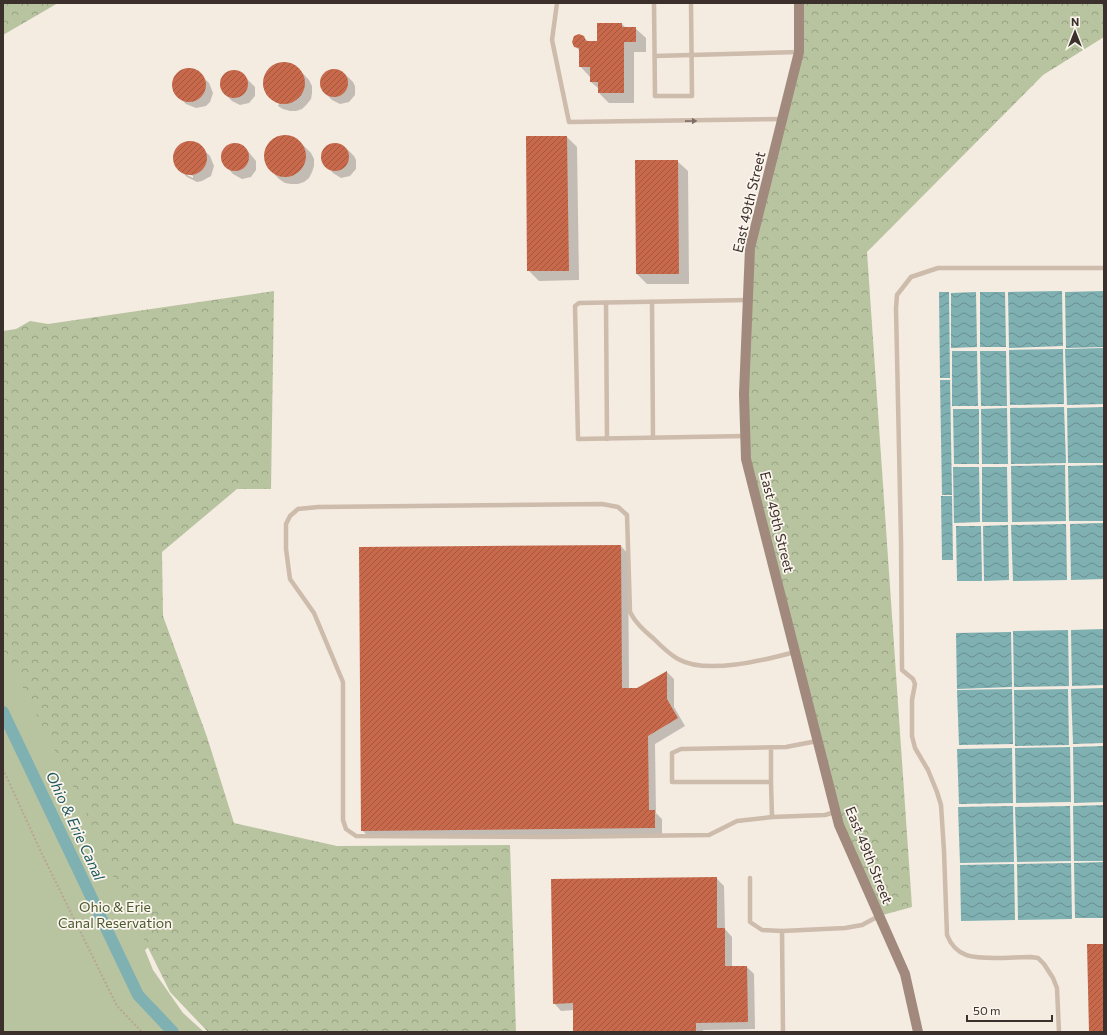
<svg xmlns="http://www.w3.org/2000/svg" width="1107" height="1035" font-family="Commissioner,sans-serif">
  <defs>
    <pattern id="forest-crowns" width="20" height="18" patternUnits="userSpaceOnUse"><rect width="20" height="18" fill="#b8c4a0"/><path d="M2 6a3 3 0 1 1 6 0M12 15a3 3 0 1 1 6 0" fill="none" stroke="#97a083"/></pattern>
    <pattern id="water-waves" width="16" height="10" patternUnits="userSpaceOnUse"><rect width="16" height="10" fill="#7fb0b2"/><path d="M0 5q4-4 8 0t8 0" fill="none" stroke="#699091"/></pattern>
    <pattern id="building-hatch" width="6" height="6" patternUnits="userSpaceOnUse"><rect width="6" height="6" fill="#c8694b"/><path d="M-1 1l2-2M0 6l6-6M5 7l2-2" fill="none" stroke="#a4573f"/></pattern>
  </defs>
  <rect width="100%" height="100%" fill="#f4ebe1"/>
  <path fill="#b8c4a0" d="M 3,610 L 177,923 L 145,950 L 153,970 L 183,1013 L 204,1032 L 3,1032 Z"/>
  <g fill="url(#forest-crowns)">
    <path d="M 3,3 L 58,3 L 3,35 Z"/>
    <path d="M 799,3 L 1104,3 L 1104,37 L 1043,75 L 867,252 L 912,907 L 879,916 L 839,825 L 746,459 L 750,248 L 799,52 Z"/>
    <path d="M 274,291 L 271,489 L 237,489 L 162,552 L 163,616 L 207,737 L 234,823 L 337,846 L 510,845 L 516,1032 L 208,1032 L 170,992 L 115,881 L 84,808 L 14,670 L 3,652 L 3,331 L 16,329 L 30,321 L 48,324 Z"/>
  </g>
  <g fill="url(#water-waves)">
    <path d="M 1062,291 L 1063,346 L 1009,348 L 1008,292 Z"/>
    <path d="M 1104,291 L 1104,347 L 1066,348 L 1065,292 Z"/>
    <path d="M 939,292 L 949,292 L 950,378 L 940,378 Z"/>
    <path d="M 976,292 L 977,347 L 951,348 L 951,293 Z"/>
    <path d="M 1005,292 L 1006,347 L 980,347 L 980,292 Z"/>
    <path d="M 1104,348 L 1104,404 L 1067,405 L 1065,349 Z"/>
    <path d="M 1063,349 L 1064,404 L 1010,405 L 1009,350 Z"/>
    <path d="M 952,351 L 977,351 L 978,406 L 952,406 Z"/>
    <path d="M 980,351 L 1006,351 L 1007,406 L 981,406 Z"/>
    <path d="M 940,380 L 950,380 L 952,495 L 942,495 Z"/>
    <path d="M 1064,407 L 1066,463 L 1011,464 L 1010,408 Z"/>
    <path d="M 1104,407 L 1104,463 L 1068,463 L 1067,408 Z"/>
    <path d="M 1007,408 L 1008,464 L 982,464 L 981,409 Z"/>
    <path d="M 953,409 L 979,409 L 979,464 L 954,464 Z"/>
    <path d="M 1065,465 L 1066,521 L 1012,522 L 1011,466 Z"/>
    <path d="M 1104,465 L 1104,521 L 1069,521 L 1068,466 Z"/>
    <path d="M 953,467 L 979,467 L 980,522 L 954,523 Z"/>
    <path d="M 982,467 L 1007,467 L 1008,522 L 982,522 Z"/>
    <path d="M 941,496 L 952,496 L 953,560 L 942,560 Z"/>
    <path d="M 1104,523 L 1104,579 L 1071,580 L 1070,524 Z"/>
    <path d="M 1066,524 L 1067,580 L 1013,581 L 1011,525 Z"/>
    <path d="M 1008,525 L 1009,580 L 984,581 L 983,526 Z"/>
    <path d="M 956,526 L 981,526 L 982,581 L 957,581 Z"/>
    <path d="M 1104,629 L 1104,685 L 1072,686 L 1071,630 Z"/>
    <path d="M 1068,630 L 1069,686 L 1014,687 L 1013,631 Z"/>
    <path d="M 1011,632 L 1012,687 L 957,689 L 956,633 Z"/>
    <path d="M 1104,688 L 1104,743 L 1073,744 L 1071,689 Z"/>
    <path d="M 1012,689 L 1013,744 L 959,745 L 957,690 Z"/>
    <path d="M 1068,689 L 1069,745 L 1015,746 L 1014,690 Z"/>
    <path d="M 1104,746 L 1104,802 L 1074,803 L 1073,747 Z"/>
    <path d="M 1070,747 L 1071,802 L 1016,803 L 1015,748 Z"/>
    <path d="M 1012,748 L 1013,803 L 959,804 L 957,749 Z"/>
    <path d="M 1104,805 L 1104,861 L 1074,861 L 1073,806 Z"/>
    <path d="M 1013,806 L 1014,862 L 960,863 L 958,807 Z"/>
    <path d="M 1070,806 L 1071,861 L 1017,862 L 1015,807 Z"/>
    <path d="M 1104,862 L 1104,918 L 1075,918 L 1074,863 Z"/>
    <path d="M 1071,863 L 1072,919 L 1018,920 L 1017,864 Z"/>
    <path d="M 1014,864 L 1015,920 L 961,921 L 960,865 Z"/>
  </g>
  <g fill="#0003">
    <path d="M 622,24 L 626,28 L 635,28 L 646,38 L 646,52 L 634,52 L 634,103 L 609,103 L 599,93 L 599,89 L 591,82 L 590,77 L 580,66 L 580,51 L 575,46 L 583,37 L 589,42 L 598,42 Z"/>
    <path d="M 283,62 L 290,63 L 296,66 L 309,80 L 312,86 L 312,93 L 311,99 L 307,104 L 302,109 L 296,111 L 290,111 L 283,109 L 278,106 L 277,105 L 278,106 L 279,104 L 270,98 L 266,92 L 263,86 L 264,79 L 266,72 L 270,67 L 276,64 Z"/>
    <path d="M 193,69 L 201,75 L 209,83 L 213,93 L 210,102 L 206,106 L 196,108 L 186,104 L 178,96 L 173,87 L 175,77 L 183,70 Z"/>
    <path d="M 233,70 L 241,73 L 255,87 L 255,96 L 249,103 L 240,105 L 232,101 L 224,93 L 221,85 L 221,81 L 226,74 Z"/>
    <path d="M 329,70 L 338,70 L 345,74 L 353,82 L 355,86 L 355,95 L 349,102 L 340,104 L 332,100 L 324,92 L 321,84 L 321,80 L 323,76 Z"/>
    <path d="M 285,135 L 292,136 L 298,140 L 311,153 L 314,159 L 314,166 L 312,172 L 309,178 L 304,182 L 298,184 L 291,184 L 285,183 L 279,179 L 267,166 L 265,159 L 265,152 L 268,145 L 272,140 L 278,137 Z"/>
    <path d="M 527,137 L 567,137 L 577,147 L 579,280 L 539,281 L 528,270 Z"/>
    <path d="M 188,142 L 198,145 L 202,148 L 210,156 L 214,166 L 211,176 L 202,181 L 197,182 L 187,177 L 183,173 L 193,178 L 193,176 L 182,171 L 182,173 L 174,161 L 176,151 L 184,144 Z"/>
    <path d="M 239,144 L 246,149 L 256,161 L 256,170 L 251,177 L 242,179 L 233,174 L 223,163 L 222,154 L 227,147 L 230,145 Z"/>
    <path d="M 330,144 L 338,144 L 346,148 L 354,156 L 356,160 L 356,169 L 350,176 L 341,178 L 333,173 L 323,162 L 322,153 L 324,150 Z"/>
    <path d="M 677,161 L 688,171 L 689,284 L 647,284 L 637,274 Z"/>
    <path d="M 621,546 L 628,554 L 629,689 L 637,689 L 667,672 L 674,679 L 674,707 L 685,726 L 655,744 L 656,813 L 662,819 L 662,836 L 370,838 L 362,830 Z"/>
    <path d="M 716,878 L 724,886 L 725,929 L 732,937 L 732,967 L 747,967 L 754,974 L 755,1029 L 703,1030 L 703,1032 L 574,1032 L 574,1010 L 561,1011 L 554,1003 Z"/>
  </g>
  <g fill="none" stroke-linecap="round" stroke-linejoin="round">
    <path stroke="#7fb0b2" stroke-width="12" d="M 3,712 L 138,995 L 173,1032"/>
  </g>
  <g fill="url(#building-hatch)">
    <path d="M 597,23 L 622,23 L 622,27 L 636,27 L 636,42 L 624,42 L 624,93 L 598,93 L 598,82 L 590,82 L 590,67 L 579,67 L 579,48 L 574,47 L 572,42 L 574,36 L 579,34 L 584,36 L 586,41 L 597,41 Z"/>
    <circle cx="284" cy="83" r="21"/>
    <circle cx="189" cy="85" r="17"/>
    <circle cx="334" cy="83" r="14"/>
    <circle cx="234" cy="84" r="14"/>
    <circle cx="285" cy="156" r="21"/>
    <path d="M 526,136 L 567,136 L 569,271 L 527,271 Z"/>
    <circle cx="190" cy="158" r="17"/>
    <circle cx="235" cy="157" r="14"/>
    <circle cx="335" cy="157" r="14"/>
    <path d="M 635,160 L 678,160 L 679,274 L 636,274 Z"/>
    <path d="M 621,545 L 622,688 L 637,688 L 667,671 L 667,699 L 678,718 L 648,736 L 649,810 L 655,810 L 655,828 L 361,831 L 359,547 Z"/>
    <path d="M 717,877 L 717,928 L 725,928 L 725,966 L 747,966 L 748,1022 L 696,1023 L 696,1032 L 573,1032 L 573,1003 L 553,1004 L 551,879 Z"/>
    <path d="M 1087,944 L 1104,944 L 1104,1032 L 1089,1032 Z"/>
  </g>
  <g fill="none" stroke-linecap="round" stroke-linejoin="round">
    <path stroke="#b9a596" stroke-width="2" stroke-dasharray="2 2" stroke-linecap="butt" d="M 3,769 L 42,854 L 117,1006 L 142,1032"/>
    <g stroke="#cdbbac" stroke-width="4.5">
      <path d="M 557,3 L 552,40 L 569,122 L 783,119"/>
      <path d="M 654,3 L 655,96 L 692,96 L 691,3"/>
      <path d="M 655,56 L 799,52"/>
      <path d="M 652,302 L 653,438"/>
      <path d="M 606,303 L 607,439"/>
      <path d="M 746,436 L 578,439 L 575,306 L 579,303 L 748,300"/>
      <path d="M 771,748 L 771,782 L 672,782 L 672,753 L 681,749 L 786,747 L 817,741"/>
      <path d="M 771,782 L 772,817 L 825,815 L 835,812"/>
      <path d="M 772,817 L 737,821 L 709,835 L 549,837 L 356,836 L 346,829 L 343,820 L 343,682 L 314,613 L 290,579 L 286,549 L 286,524 L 290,516 L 298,509 L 318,507 L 602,504 L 618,507 L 627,515 L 630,612 C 636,624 645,631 654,639 C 661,646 669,654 678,659 C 706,675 765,660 795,652"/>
      <path d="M 750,878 L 750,922 L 762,930 L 782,931"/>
      <path d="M 783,1032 L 782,931 L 845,928 L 862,925 L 879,916"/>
      <path d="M 1059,1032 L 1057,988 L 1053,978 L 1044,964 L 1038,958 L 1031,957 C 1020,957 1008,958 996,958 C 974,958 956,958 947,935 L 944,851 L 941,805 L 937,792 L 928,770 L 915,748 L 912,736 L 912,700 L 915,684 L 913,679 L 902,670 L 901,541 L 896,308 L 897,295 L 911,277 L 938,268 L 1104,268"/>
    </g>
    <path stroke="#a18a7d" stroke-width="10" d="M 799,3 L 799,52 L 750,248 L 744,394 L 746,459 L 839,825 L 905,974 L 918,1032"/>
  </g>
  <defs><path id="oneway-solid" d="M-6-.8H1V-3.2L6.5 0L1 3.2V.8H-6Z"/></defs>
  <use fill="#7d6f65" href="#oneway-solid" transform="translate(691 121) rotate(-1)"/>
  <g text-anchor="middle" stroke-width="3.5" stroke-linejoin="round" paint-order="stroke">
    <g font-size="14" fill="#3b302b" stroke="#fbf5ee">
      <text transform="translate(749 202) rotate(-77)" y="5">East 49th Street</text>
      <text transform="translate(777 522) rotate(76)" y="5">East 49th Street</text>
      <text transform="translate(869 855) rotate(68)" y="5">East 49th Street</text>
    </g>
    <g font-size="14" fill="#4a5a2e" stroke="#fbf5ee">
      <text x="115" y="912">Ohio &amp; Erie<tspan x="115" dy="16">Canal Reservation</tspan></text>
    </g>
    <g font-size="15" font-style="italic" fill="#1f5a5e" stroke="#fbf5ee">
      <text transform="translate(75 826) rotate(65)" y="5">Ohio &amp; Erie Canal</text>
    </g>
  </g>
  <rect width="1107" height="1035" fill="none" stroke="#3b302b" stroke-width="8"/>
  <g transform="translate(1075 32)" stroke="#fbf5ee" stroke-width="3" paint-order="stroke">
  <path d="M0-3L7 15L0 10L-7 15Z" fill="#3b302b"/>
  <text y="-6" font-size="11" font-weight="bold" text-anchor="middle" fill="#3b302b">N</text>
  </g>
  <path d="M967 1015v6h85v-6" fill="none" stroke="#3b302b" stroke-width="2"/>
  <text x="973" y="1015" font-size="12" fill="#3b302b" stroke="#fbf5ee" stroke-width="3" paint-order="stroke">50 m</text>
</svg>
